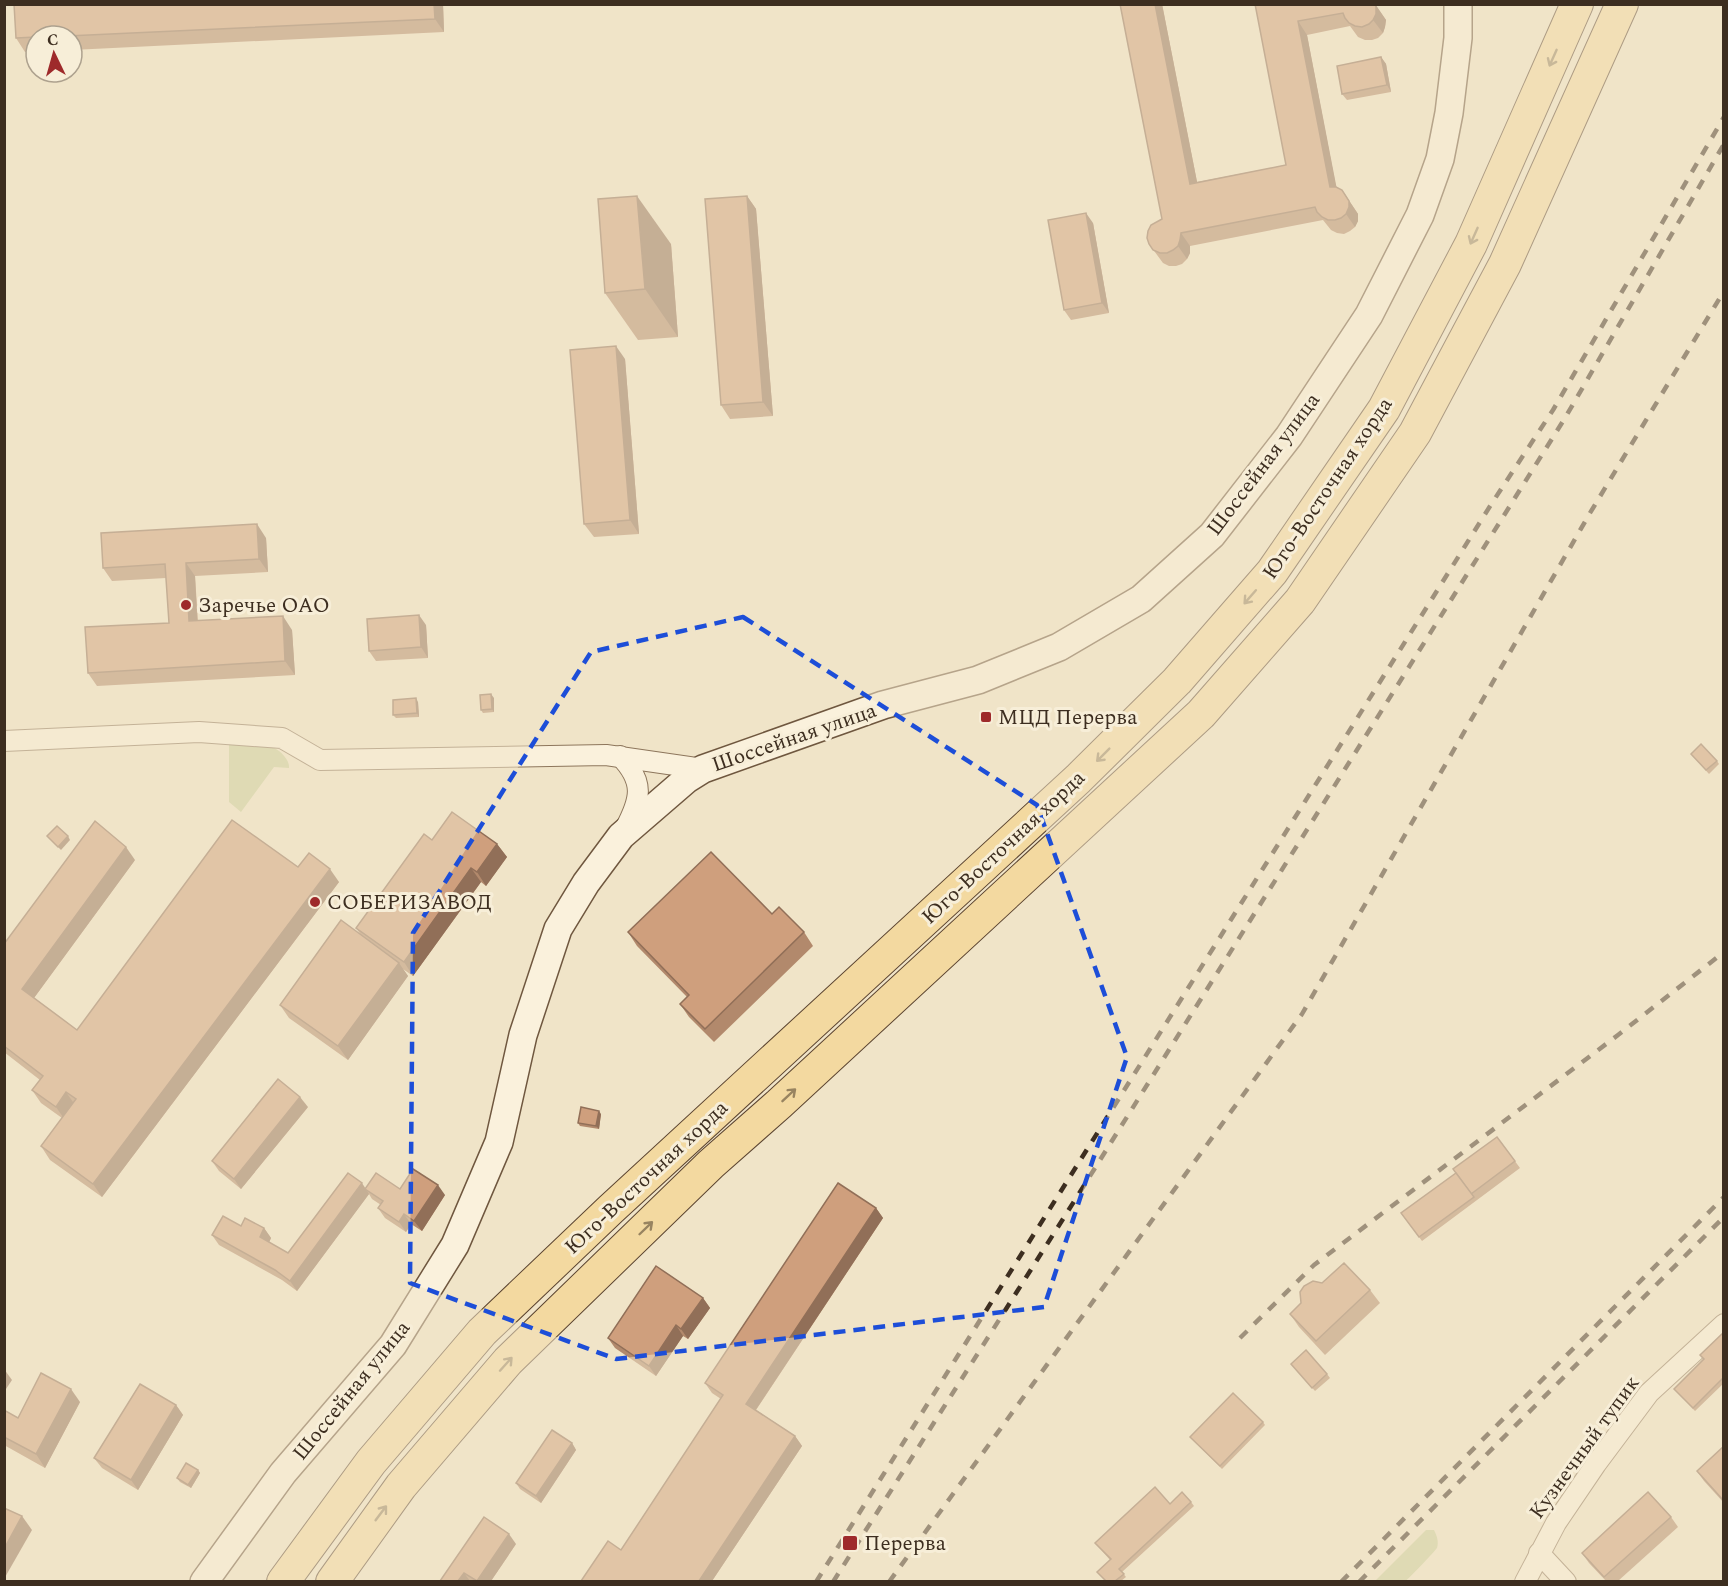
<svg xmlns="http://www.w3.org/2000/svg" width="1728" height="1586" font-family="Spectral,serif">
  <rect width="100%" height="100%" fill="#f0e4c8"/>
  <g fill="#c9cf9b">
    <path d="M 229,744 C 238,745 265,745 272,747 C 280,750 290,760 289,768 L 274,767 L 241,812 L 229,802 Z"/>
    <path d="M 1426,1530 L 1434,1530 C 1437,1536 1439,1542 1437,1548 C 1435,1551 1407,1581 1404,1582 C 1396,1584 1384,1582 1375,1581 Z"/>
  </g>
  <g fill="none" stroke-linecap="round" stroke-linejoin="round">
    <defs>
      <g id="street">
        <path d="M 4,741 L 199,732 L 282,738 L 320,760 L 606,755 L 703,769"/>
        <path d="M 620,756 C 645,782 641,799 625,829"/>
        <path d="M 1539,1553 L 1566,1582"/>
        <path d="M 1525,1582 L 1556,1523 L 1596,1464 L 1649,1393 L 1724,1324"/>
      </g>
      <path id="secondary" d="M 204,1582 L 283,1473 L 393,1345 L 455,1245 L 499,1142 L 523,1035 L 558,929 L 586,883 L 621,836 L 687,779 L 703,769 L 883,705 L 978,680 L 1059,647 L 1141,599 L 1212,535 L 1289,436 L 1369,315 L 1420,215 L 1440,159 L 1449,113 L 1458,38 L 1458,4"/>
      <g id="primary">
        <path d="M 283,1582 L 371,1462 L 482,1332 L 611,1209 L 1078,779 L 1177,681 L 1272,572 L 1384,409 L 1471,244 L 1577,4"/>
        <path d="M 332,1582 L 401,1486 L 508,1361 L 711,1164 L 779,1104 L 1201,714 L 1300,601 L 1415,433 L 1505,264 L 1622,4"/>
      </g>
    </defs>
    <use href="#street" stroke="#8d765c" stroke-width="22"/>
    <use href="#secondary" stroke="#6f573f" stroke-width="30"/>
    <use href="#primary" stroke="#5b4430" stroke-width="34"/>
    <use href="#street" stroke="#faf1dc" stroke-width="20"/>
    <use href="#secondary" stroke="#faf1dc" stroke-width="27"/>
    <use href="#primary" stroke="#f3d9a0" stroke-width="32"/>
    <g stroke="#3d2e20" stroke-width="4.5" stroke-dasharray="10 10" stroke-linecap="butt">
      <path d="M 1240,1338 L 1314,1265 L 1618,1035 L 1724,952"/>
      <path d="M 816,1582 L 1492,503 L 1553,410 L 1724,117"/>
      <path d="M 833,1582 L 1063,1219 L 1565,418 L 1724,144"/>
      <path d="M 889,1582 L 1302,1014 L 1590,513 L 1724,291"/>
      <path d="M 1341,1582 L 1724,1197"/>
      <path d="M 1359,1582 L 1724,1217"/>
    </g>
  </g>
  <g fill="#b2896c">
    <path d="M 14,4 L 443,4 L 444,32 L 72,50 L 72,36 L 36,36 L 36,51 L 25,52 L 16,38 Z"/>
    <path d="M 1120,4 L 1162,4 L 1197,182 L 1286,165 L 1255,4 L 1375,4 L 1386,20 L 1385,27 L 1383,33 L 1378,38 L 1372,40 L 1365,40 L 1358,37 L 1350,26 L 1307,35 L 1336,187 L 1342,190 L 1358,214 L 1358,221 L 1355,227 L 1350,231 L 1344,234 L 1337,233 L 1331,230 L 1323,220 L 1190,246 L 1190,253 L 1187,259 L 1182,264 L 1176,266 L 1169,266 L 1163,263 L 1149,244 L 1162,219 Z"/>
    <path d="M 1381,57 L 1386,64 L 1391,92 L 1347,100 L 1342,94 Z"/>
    <path d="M 747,196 L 756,209 L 773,416 L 730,419 L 721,405 Z"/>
    <path d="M 1093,223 L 1109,313 L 1071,320 L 1064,310 Z"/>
    <path d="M 671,244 L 678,337 L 638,340 L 605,293 Z"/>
    <path d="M 625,359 L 639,534 L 594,537 L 584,524 Z"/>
    <path d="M 266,538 L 268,572 L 195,576 L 198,621 L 292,630 L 295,675 L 97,686 L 88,673 L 169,623 L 166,578 L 112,581 L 103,568 Z"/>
    <path d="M 426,625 L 428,658 L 376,661 L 369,651 Z"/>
    <path d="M 494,698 L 494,712 L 483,713 L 481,710 Z"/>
    <path d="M 418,702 L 419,717 L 396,718 L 393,715 Z"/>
    <path d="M 1691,754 L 1717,761 L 1719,764 L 1709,774 Z"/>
    <path d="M 432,840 L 497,844 L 507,857 L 486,886 L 481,882 L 413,976 L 403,969 L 408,976 L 348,1060 L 289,1018 L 280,1005 L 361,935 L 356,928 Z"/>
    <path d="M 135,860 L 34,998 L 77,1030 L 298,867 L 339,882 L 102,1197 L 50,1160 L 41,1146 L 62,1118 L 41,1103 L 32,1090 L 40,1080 L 4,1052 L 4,944 Z"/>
    <path d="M 772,914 L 804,932 L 813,946 L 714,1042 L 689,1017 L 680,1004 L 687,997 L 637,946 L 628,932 Z"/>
    <path d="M 308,1107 L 241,1189 L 219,1171 L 212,1161 Z"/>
    <path d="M 601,1114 L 599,1129 L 580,1126 L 578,1123 Z"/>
    <path d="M 1497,1137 L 1520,1168 L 1422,1241 L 1401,1213 L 1456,1173 Z"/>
    <path d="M 366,1188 L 400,1189 L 445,1195 L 422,1231 L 411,1224 L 406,1232 L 385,1218 L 378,1208 L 381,1205 L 372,1199 L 369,1194 L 297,1291 L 282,1280 L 219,1245 L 212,1235 L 241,1226 L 264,1228 L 271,1238 L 269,1242 L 288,1253 Z"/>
    <path d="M 876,1208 L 883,1218 L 756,1410 L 795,1436 L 802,1446 L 712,1581 L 581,1581 L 621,1550 L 721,1399 L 712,1393 L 705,1383 Z"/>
    <path d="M 1322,1283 L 1370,1290 L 1380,1303 L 1325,1355 L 1299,1327 L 1290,1314 Z"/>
    <path d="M 703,1298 L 710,1308 L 688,1339 L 683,1336 L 656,1376 L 615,1348 L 608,1338 Z"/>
    <path d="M 1724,1332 L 1724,1383 L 1695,1411 L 1674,1389 L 1703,1359 L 1700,1355 Z"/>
    <path d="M 1291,1364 L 1327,1374 L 1330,1378 L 1315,1391 Z"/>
    <path d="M 80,1402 L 45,1468 L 4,1445 L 4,1410 L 18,1418 Z"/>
    <path d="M 176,1405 L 183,1415 L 138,1490 L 102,1468 L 94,1458 Z"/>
    <path d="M 1263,1422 L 1265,1425 L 1222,1469 L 1190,1437 Z"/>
    <path d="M 572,1443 L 576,1450 L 541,1503 L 520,1489 L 516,1483 Z"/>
    <path d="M 1724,1446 L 1724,1503 L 1704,1481 L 1697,1471 Z"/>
    <path d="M 198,1470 L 200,1473 L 191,1488 L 180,1482 L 177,1478 Z"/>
    <path d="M 1191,1502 L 1194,1506 L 1122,1572 L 1126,1577 L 1121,1581 L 1106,1581 L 1097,1572 L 1110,1560 L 1095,1543 L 1170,1504 Z"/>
    <path d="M 1671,1517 L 1678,1527 L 1618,1581 L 1606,1581 L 1589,1563 L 1582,1553 Z"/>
    <path d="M 516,1544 L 491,1581 L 440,1581 Z"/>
  </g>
  <g fill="#916f58">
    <path d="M 434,4 L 443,4 L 444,32 L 435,19 Z"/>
    <path d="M 1155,4 L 1162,4 L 1200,197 L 1190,184 Z"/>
    <path d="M 1375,4 L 1386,20 L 1385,27 L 1383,33 L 1373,20 Z"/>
    <path d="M 1298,21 L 1307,35 L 1339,200 L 1330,187 Z"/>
    <path d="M 1381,57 L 1386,64 L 1391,92 L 1387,85 Z"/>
    <path d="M 1342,190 L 1358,214 L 1358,221 L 1355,227 L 1346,214 Z"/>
    <path d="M 637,196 L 671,244 L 678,337 L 645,289 Z"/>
    <path d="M 747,196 L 756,209 L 773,416 L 763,402 Z"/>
    <path d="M 1086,213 L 1093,223 L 1109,313 L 1102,303 Z"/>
    <path d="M 1181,233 L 1190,246 L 1190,253 L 1187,259 L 1178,246 Z"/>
    <path d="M 616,346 L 625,359 L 639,534 L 630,520 Z"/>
    <path d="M 257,524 L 266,538 L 268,572 L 259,559 Z"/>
    <path d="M 186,563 L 195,576 L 198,635 L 189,621 Z"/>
    <path d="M 419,615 L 426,625 L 428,658 L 421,647 Z"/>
    <path d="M 283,616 L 292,630 L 295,675 L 285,661 Z"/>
    <path d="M 491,694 L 494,698 L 494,712 L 492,709 Z"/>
    <path d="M 416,698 L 418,702 L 419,717 L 417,713 Z"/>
    <path d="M 68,836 L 70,840 L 61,850 L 58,847 Z"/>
    <path d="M 497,844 L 507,857 L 486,886 L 477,872 Z"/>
    <path d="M 126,847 L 135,860 L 31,1002 L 22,989 Z"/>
    <path d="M 471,868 L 481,882 L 413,976 L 404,962 Z"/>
    <path d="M 330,869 L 339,882 L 102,1197 L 93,1184 Z"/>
    <path d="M 399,963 L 408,976 L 348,1060 L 338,1046 Z"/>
    <path d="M 66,1092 L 75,1105 L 65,1120 L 56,1107 Z"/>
    <path d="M 300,1097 L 308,1107 L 241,1189 L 234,1179 Z"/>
    <path d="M 599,1111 L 601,1114 L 599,1129 L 596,1126 Z"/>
    <path d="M 362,1183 L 369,1194 L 297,1291 L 290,1281 Z"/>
    <path d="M 438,1185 L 445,1195 L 422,1231 L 414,1221 Z"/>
    <path d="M 876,1208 L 883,1218 L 753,1414 L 746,1404 Z"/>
    <path d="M 404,1214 L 411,1224 L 406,1232 L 399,1222 Z"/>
    <path d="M 264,1228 L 271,1238 L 267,1247 L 260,1237 Z"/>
    <path d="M 703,1298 L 710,1308 L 688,1339 L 681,1329 Z"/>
    <path d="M 676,1325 L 683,1336 L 656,1376 L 649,1366 Z"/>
    <path d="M 4,1369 L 12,1380 L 4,1392 Z"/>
    <path d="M 71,1389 L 80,1402 L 45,1468 L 36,1454 Z"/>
    <path d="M 176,1405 L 183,1415 L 138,1490 L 131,1480 Z"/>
    <path d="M 795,1436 L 802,1446 L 712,1581 L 699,1581 Z"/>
    <path d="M 572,1443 L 576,1450 L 541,1503 L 536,1496 Z"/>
    <path d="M 198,1470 L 200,1473 L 191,1488 L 188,1485 Z"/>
    <path d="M 22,1516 L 32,1530 L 4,1579 L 4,1549 Z"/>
    <path d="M 509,1534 L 516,1544 L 491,1581 L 477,1581 Z"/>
    <path d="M 464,1573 L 470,1581 L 458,1581 Z"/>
  </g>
  <g fill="#cf9f7d" stroke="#916f58" stroke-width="1.5">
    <path d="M 14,4 L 434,4 L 435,19 L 67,36 L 36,36 L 36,37 L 16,38 Z"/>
    <path d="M 1120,4 L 1155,4 L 1190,184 L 1286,165 L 1255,4 L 1375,4 L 1376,7 L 1376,14 L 1373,20 L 1369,24 L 1362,27 L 1355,26 L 1349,23 L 1345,18 L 1343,13 L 1298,21 L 1330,187 L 1336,187 L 1342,190 L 1349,201 L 1349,207 L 1346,214 L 1341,218 L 1335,220 L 1328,220 L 1322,217 L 1317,212 L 1315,207 L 1181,233 L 1180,240 L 1178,246 L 1173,250 L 1167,253 L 1160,253 L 1153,250 L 1149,244 L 1147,238 L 1148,231 L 1151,225 L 1162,219 Z"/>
    <path d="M 1381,57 L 1387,85 L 1342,94 L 1337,66 Z"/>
    <path d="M 637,196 L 645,289 L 605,293 L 598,199 Z"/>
    <path d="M 747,196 L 763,402 L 721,405 L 705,199 Z"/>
    <path d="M 1086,213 L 1102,303 L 1064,310 L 1048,220 Z"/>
    <path d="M 616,346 L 630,520 L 584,524 L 570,350 Z"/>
    <path d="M 257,524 L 259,559 L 186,563 L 189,621 L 283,616 L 285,661 L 88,673 L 85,627 L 169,623 L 165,564 L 103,568 L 101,533 Z"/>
    <path d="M 419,615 L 421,647 L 369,651 L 367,619 Z"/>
    <path d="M 491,694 L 492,709 L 481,710 L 480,695 Z"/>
    <path d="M 416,698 L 417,713 L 393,715 L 393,700 Z"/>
    <path d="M 1701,744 L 1717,761 L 1706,770 L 1691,754 Z"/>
    <path d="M 452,812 L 497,844 L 477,872 L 471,868 L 404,962 L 356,928 L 424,834 L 432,840 Z"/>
    <path d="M 232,820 L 298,867 L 309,853 L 330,869 L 93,1184 L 41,1146 L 76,1099 L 66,1092 L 56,1107 L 32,1090 L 43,1076 L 4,1046 L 4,944 L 95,821 L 126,847 L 22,989 L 77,1030 Z"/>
    <path d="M 57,826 L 68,836 L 58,847 L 47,836 Z"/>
    <path d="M 711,852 L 772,914 L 779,907 L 804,932 L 705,1029 L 680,1004 L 689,995 L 628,932 Z"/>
    <path d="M 341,920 L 399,963 L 338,1046 L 280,1005 Z"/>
    <path d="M 278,1079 L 300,1097 L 234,1179 L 212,1161 Z"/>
    <path d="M 581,1107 L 599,1111 L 596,1126 L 578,1123 Z"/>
    <path d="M 1497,1137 L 1515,1161 L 1471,1194 L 1453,1169 Z"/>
    <path d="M 413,1169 L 438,1185 L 414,1221 L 404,1214 L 399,1222 L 378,1208 L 383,1201 L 365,1189 L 376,1173 L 400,1189 Z"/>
    <path d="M 348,1173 L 362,1183 L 290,1281 L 275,1270 L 212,1235 L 223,1216 L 241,1226 L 245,1218 L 264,1228 L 260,1237 L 288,1253 Z"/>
    <path d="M 1456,1173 L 1474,1197 L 1419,1237 L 1401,1213 Z"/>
    <path d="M 838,1183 L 876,1208 L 746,1404 L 795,1436 L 699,1581 L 581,1581 L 608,1541 L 621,1550 L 723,1395 L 705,1383 Z"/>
    <path d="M 1344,1263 L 1370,1290 L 1316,1341 L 1290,1314 L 1301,1303 L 1300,1292 L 1304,1286 L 1313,1281 L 1322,1283 Z"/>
    <path d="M 656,1266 L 703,1298 L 681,1329 L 676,1325 L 649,1366 L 608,1338 Z"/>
    <path d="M 1724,1332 L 1724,1377 L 1693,1408 L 1674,1389 L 1704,1359 L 1700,1355 Z"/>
    <path d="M 1306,1350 L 1327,1374 L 1312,1388 L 1291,1364 Z"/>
    <path d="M 41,1373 L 71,1389 L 36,1454 L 4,1437 L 4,1410 L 18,1418 Z"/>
    <path d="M 140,1384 L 176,1405 L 131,1480 L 94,1458 Z"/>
    <path d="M 1233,1393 L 1263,1422 L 1220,1466 L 1190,1437 Z"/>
    <path d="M 552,1430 L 572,1443 L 536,1496 L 516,1483 Z"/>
    <path d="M 1724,1446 L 1724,1501 L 1697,1471 Z"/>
    <path d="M 186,1463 L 198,1470 L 188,1485 L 177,1478 Z"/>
    <path d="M 1155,1487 L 1170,1504 L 1182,1492 L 1191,1502 L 1119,1569 L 1124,1574 L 1115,1581 L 1106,1581 L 1097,1572 L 1111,1559 L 1095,1543 Z"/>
    <path d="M 1648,1492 L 1671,1517 L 1604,1577 L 1582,1553 Z"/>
    <path d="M 4,1508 L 22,1516 L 4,1549 Z"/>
    <path d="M 484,1517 L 509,1534 L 477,1581 L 464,1573 L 458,1581 L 440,1581 Z"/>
  </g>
  <defs><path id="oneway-shaft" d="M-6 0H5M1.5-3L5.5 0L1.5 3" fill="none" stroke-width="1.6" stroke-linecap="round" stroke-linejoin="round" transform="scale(1.5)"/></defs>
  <g stroke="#988460">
    <use href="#oneway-shaft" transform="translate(1553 58) rotate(114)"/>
    <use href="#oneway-shaft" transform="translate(1474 236) rotate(114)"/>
    <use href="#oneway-shaft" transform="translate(1250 597) rotate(131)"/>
    <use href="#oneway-shaft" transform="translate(1103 755) rotate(135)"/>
    <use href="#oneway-shaft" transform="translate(789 1095) rotate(-43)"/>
    <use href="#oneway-shaft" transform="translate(646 1228) rotate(-44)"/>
    <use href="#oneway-shaft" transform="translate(506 1364) rotate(-48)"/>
    <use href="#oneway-shaft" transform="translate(381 1513) rotate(-53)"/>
  </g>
  <path d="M0 0H1728V1586H0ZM 743,617 L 1037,805 L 1127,1057 L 1044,1307 L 616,1359 L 410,1283 L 413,933 L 591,652 Z" fill="#f0e4c8" fill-opacity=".55" fill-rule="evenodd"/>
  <path fill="none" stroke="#1d4ed8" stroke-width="4.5" stroke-dasharray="12 8" stroke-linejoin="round" d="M 743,617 L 1037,805 L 1127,1057 L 1044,1307 L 616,1359 L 410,1283 L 413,933 L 591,652 Z"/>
  <g fill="#9e2a2b" stroke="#f7eed8" stroke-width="2">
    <circle cx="186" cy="605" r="6"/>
    <rect x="980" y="711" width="12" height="12" rx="3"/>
    <circle cx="315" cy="902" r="6"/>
    <rect x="842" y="1535" width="16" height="16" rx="3"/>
  </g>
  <g text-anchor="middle" stroke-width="6" stroke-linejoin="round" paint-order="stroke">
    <g font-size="21" fill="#3d2e20" stroke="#f7eed8">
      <text transform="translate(1263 464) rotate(-53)" y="7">Шоссейная улица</text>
      <text transform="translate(1327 488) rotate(-56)" y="7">Юго-Восточная хорда</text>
      <text transform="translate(794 737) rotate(-19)" y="7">Шоссейная улица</text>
      <text transform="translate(1003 847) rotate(-43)" y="7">Юго-Восточная хорда</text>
      <text transform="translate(646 1177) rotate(-43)" y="7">Юго-Восточная хорда</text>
      <text transform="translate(351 1390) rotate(-51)" y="7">Шоссейная улица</text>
      <text transform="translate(1584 1447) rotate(-54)" y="7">Кузнечный тупик</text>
    </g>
    <g font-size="21" fill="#3d2e20" stroke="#f7eed8" text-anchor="start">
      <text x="198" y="612">Заречье ОАО</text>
      <text x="998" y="724">МЦД Перерва</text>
      <text x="327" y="909">СОБЕРИЗАВОД</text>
      <text x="864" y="1550">Перерва</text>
    </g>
  </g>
  <rect width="1728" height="1586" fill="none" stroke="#3d2e20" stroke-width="12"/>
  <g transform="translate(54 54) rotate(355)"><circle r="28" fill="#f7eed8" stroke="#ada18e" stroke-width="1.5"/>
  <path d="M0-4.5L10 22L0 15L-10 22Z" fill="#9e2a2b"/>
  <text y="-9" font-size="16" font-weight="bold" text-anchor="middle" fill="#3d2e20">С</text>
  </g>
</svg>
